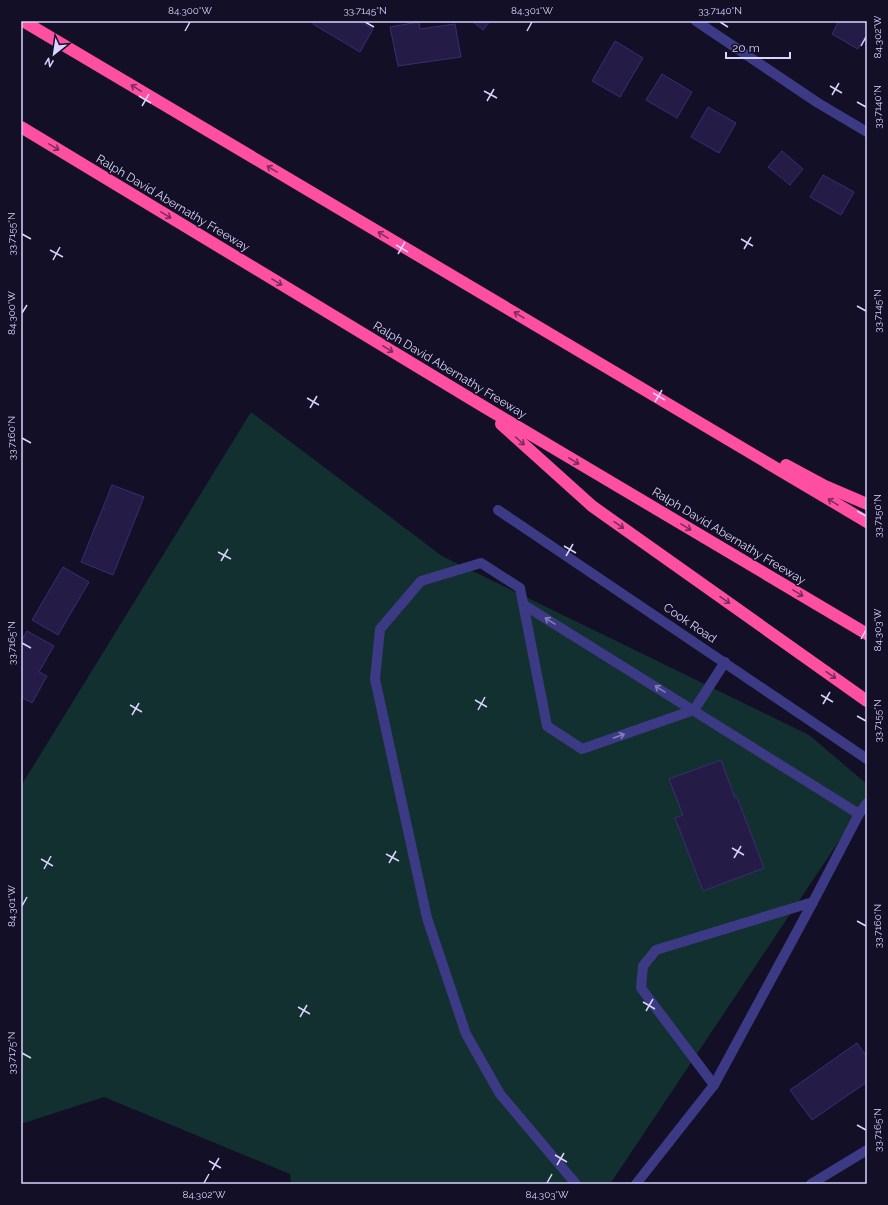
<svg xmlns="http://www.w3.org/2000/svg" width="888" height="1205" font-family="Raleway,sans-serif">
  <rect width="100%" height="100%" fill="#130f26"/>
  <path fill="#12302f" d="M 251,412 L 442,556 L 809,735 L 867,784 L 867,799 L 610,1184 L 291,1184 L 290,1174 L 104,1097 L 21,1124 L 21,786 Z"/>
  <g fill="#241b47" stroke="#3b2d73">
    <path d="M 315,21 L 359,21 L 373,29 L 360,52 L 313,24 Z"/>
    <path d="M 472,21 L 490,21 L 483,30 Z"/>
    <path d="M 839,21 L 867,21 L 867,33 L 858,49 L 832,34 Z"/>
    <path d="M 419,22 L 420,29 L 455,24 L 461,57 L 398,66 L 390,27 Z"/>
    <path d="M 615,41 L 643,58 L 620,97 L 592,81 Z"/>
    <path d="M 662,74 L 692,92 L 677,118 L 646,100 Z"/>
    <path d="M 708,107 L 736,123 L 719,153 L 691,137 Z"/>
    <path d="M 782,151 L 803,169 L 790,185 L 768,167 Z"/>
    <path d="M 823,175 L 854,192 L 841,215 L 810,197 Z"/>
    <path d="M 112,485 L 144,497 L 113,575 L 81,562 Z"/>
    <path d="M 63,567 L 89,582 L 58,635 L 32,620 Z"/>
    <path d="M 27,631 L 54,646 L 39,672 L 47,676 L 32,703 L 21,697 L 21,641 Z"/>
    <path d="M 721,760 L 735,798 L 737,797 L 764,868 L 703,891 L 675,818 L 683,815 L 669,779 Z"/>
    <path d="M 857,1043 L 867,1057 L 867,1082 L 812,1120 L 790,1090 Z"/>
  </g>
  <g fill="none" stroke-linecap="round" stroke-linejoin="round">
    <g stroke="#3d3a85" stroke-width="10">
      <path d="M 696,21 L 818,103 L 867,132"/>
      <path d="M 498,510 L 867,759"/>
      <path d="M 524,605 L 859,814 L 867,803"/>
      <path d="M 714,1085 L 813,902"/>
      <path d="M 576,1184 L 500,1094 L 466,1034 L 427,918 L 375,679 L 380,629 L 421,581 L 481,563 L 520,588 L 547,726 L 582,749 L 694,710 L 725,662"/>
      <path d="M 636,1184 L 714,1085 L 641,988 L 643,966 L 656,950 L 813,902 L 859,814"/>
      <path d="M 811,1184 L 867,1150"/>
    </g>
    <g stroke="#ff4fa3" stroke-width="12">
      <path d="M 23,21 L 867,522"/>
      <path d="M 21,127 L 481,405 L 867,634"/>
      <path d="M 501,424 L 592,506 L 867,701"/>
      <path d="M 786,465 L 825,486 L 867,504"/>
    </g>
  </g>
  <defs><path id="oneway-shaft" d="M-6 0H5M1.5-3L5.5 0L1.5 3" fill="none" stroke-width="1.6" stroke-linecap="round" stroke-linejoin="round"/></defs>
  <g stroke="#7d2c5e">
    <use href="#oneway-shaft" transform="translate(136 88) rotate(-149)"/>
    <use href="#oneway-shaft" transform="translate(54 147) rotate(31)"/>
    <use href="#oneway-shaft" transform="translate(272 169) rotate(-149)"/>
    <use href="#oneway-shaft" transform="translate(166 215) rotate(31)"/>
    <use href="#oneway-shaft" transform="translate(383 235) rotate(-149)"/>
    <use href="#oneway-shaft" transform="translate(277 282) rotate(31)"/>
    <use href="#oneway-shaft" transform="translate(519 315) rotate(-149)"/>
    <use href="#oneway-shaft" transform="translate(388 349) rotate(31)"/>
    <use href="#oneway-shaft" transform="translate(520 441) rotate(42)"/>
    <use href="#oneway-shaft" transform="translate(574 461) rotate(31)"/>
    <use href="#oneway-shaft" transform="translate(833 502) rotate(-149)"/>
    <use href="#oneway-shaft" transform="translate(619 525) rotate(35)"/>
    <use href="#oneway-shaft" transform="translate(686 527) rotate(31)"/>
    <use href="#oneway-shaft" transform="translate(798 593) rotate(31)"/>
    <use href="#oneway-shaft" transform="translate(725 600) rotate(35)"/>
    <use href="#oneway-shaft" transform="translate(831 675) rotate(35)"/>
  </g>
  <g stroke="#837fbc">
    <use href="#oneway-shaft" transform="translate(550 621) rotate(-148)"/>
    <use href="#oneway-shaft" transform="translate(660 689) rotate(-148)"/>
    <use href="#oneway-shaft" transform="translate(619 736) rotate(-19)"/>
  </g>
  <path fill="none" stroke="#d9d4ff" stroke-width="1.5" d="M 365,22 L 374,27M 720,22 L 728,27M 185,31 L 190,22M 527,31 L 532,22M 861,46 L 866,37M 830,86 L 842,93M 484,91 L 497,98M 832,95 L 839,83M 139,96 L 151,103M 487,101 L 494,89M 857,102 L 866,107M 142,106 L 149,94M 22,234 L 31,239M 741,239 L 753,246M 396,245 L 408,252M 744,249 L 751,237M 50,250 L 63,257M 398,254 L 405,242M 53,260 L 60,247M 857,306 L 866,311M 22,313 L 27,305M 653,393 L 665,400M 307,398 L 319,405M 655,402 L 662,390M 310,408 L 317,396M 22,438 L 31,443M 857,511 L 866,516M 564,546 L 576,553M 218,552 L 231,559M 566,556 L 573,544M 221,561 L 228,549M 861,639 L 866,630M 22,643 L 31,648M 821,695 L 833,702M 475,700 L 487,707M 823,704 L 830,692M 130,705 L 142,712M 478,710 L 485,697M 132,715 L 139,703M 857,716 L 866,721M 732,848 L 744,855M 386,854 L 399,861M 734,858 L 741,846M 41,859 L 53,866M 389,863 L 396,851M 44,869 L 51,856M 22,906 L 27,897M 857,921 L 866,926M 643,1002 L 655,1009M 298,1007 L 310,1014M 646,1011 L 653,999M 300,1017 L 307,1005M 22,1053 L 31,1058M 857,1125 L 866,1130M 555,1155 L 567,1162M 209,1161 L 221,1168M 557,1165 L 564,1153M 212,1170 L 219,1158M 204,1183 L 209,1174M 547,1183 L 552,1174"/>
  <g text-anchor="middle" stroke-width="3" stroke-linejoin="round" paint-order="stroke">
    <g font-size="12" fill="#d9d4ff" stroke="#130f26">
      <text transform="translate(173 203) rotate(31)" y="4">Ralph David Abernathy Freeway</text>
      <text transform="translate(450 370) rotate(31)" y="4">Ralph David Abernathy Freeway</text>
      <text transform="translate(729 536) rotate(31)" y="4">Ralph David Abernathy Freeway</text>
      <text transform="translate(690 623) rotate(34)" y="4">Cook Road</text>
    </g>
  </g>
  <rect width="888" height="1205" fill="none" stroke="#130f26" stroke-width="44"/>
  <g transform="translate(54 54) rotate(210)" stroke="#130f26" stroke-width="3" paint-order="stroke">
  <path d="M0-3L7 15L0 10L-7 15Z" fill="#d9d4ff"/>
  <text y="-6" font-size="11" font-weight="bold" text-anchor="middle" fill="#d9d4ff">N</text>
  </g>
  <path d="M726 52v6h64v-6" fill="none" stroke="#d9d4ff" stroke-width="2"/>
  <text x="732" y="52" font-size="12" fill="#d9d4ff" stroke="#130f26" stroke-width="3" paint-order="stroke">20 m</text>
  <rect x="22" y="22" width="844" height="1161" fill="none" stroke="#d9d4ff" stroke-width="1.5"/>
  <g font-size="10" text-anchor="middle" fill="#d9d4ff">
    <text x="190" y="14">84.300°W</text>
    <text x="365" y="14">33.7145°N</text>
    <text x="532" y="14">84.301°W</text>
    <text x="720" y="14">33.7140°N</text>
    <text transform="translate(877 37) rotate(-90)" y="4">84.302°W</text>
    <text transform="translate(877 107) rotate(-90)" y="4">33.7140°N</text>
    <text transform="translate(11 234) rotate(-90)" y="4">33.7155°N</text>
    <text transform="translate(877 311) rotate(-90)" y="4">33.7145°N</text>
    <text transform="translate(11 313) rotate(-90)" y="4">84.300°W</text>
    <text transform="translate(11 438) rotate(-90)" y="4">33.7160°N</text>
    <text transform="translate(877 516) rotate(-90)" y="4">33.7150°N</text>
    <text transform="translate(877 630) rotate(-90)" y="4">84.303°W</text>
    <text transform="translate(11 643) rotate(-90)" y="4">33.7165°N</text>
    <text transform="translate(877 721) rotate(-90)" y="4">33.7155°N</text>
    <text transform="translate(11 906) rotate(-90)" y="4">84.301°W</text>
    <text transform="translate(877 926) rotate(-90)" y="4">33.7160°N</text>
    <text transform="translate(11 1053) rotate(-90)" y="4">33.7175°N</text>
    <text transform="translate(877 1130) rotate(-90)" y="4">33.7165°N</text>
    <text x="204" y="1198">84.302°W</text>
    <text x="547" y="1198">84.303°W</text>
  </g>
</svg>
